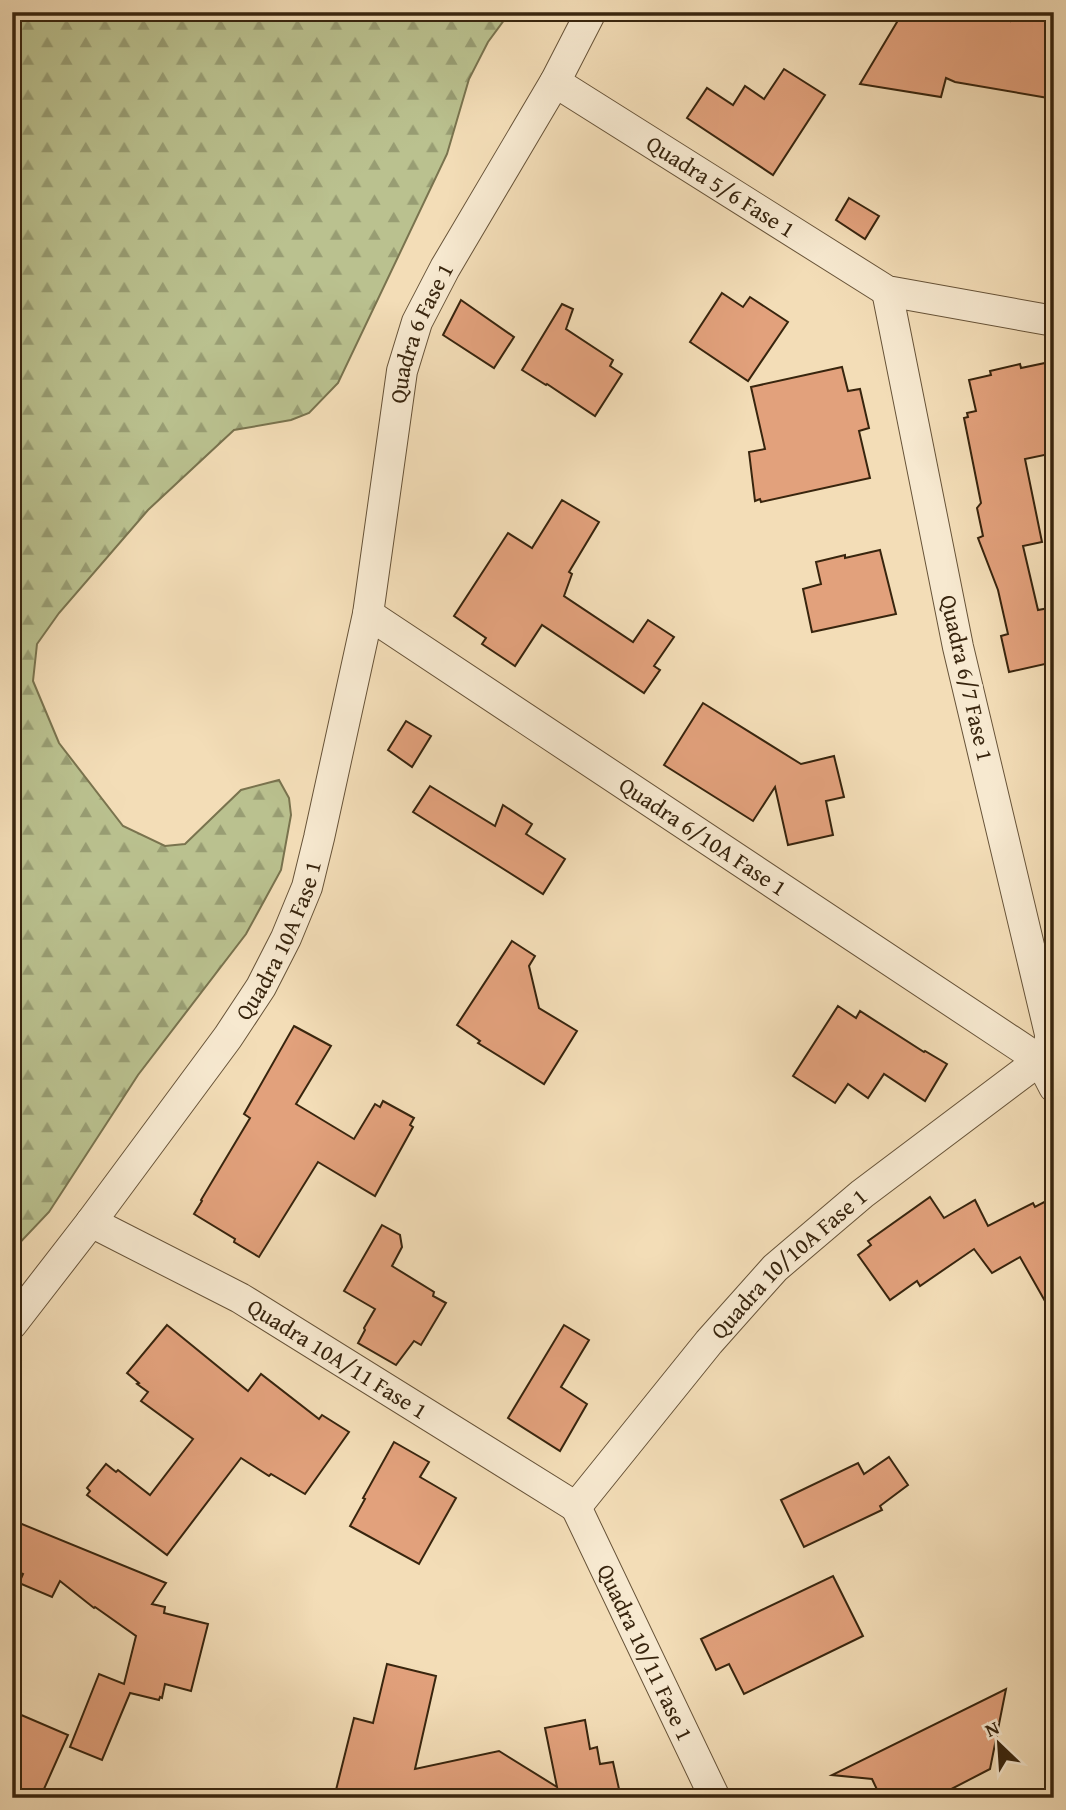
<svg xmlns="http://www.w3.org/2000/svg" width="1066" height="1810" font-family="'Gentium Book Plus',serif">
  <defs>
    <pattern id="forest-firs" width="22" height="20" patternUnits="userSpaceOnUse" patternTransform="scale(1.75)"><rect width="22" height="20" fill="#bac18f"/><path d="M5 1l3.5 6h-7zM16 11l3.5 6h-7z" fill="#989d73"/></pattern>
  </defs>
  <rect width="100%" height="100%" fill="#f3ddb7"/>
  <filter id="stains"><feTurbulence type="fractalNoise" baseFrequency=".00286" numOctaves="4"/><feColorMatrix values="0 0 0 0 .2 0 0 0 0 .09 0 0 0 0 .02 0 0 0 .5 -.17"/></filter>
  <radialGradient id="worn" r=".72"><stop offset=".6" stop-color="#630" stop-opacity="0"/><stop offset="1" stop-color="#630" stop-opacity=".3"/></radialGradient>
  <path fill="url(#forest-firs)" stroke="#79734e" stroke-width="2" d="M 12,12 L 510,12 L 488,42 L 469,79 L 447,154 L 338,383 L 309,413 L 291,420 L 234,430 L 148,510 L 59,613 L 37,644 L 33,681 L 59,743 L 123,826 L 165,846 L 185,844 L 241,790 L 279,780 L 289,798 L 291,815 L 281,870 L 246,934 L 138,1075 L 49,1212 L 12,1251 Z"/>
  <g fill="#e2a17c" stroke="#38250e" stroke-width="2">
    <path d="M 903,12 L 966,12 L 1010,21 L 1012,12 L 1054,12 L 1054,99 L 955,82 L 946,78 L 941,97 L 860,84 Z"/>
    <path d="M 784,69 L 825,95 L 773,175 L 687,118 L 707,88 L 733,105 L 745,86 L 764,99 Z"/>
    <path d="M 849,198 L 879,216 L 865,239 L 836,220 Z"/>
    <path d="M 722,293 L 743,307 L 750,297 L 788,322 L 748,381 L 690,342 Z"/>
    <path d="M 461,300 L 514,337 L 494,368 L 443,335 Z"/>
    <path d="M 562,304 L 573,309 L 566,329 L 613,360 L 610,366 L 622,374 L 595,416 L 547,384 L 546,385 L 522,370 Z"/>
    <path d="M 1045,363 L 1054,403 L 1054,453 L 1025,459 L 1042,542 L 1023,546 L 1038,610 L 1054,607 L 1054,662 L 1009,672 L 1001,636 L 1008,634 L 998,590 L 978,538 L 983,536 L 977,508 L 981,503 L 964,418 L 968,417 L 967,413 L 976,411 L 969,380 L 991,375 L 990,371 L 1020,364 L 1021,368 Z"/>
    <path d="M 842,367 L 848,391 L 860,389 L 869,428 L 859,431 L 870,478 L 761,502 L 760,499 L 755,501 L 749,452 L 765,449 L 751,387 Z"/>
    <path d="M 562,500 L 599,522 L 569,572 L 572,574 L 564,596 L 633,642 L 648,620 L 674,637 L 654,666 L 660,670 L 644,693 L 542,625 L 515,666 L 482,644 L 486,638 L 454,616 L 508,533 L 532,548 Z"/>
    <path d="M 880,550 L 896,614 L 812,632 L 803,589 L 821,584 L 816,562 L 845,555 L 845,558 Z"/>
    <path d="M 703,703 L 801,764 L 834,756 L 844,797 L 826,801 L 833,835 L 788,845 L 775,787 L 753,821 L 664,765 Z"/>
    <path d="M 406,721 L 431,736 L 412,767 L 388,750 Z"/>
    <path d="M 430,786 L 495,826 L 503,805 L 532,824 L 526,834 L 565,859 L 543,894 L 413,812 Z"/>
    <path d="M 512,941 L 535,956 L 529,966 L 539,1008 L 577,1031 L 544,1084 L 478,1043 L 480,1041 L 457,1025 Z"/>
    <path d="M 838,1006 L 856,1018 L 860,1011 L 924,1052 L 925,1051 L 947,1064 L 925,1101 L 884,1074 L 868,1098 L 848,1084 L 835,1103 L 793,1076 Z"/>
    <path d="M 294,1026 L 331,1046 L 296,1104 L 354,1139 L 375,1104 L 380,1107 L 383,1101 L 414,1118 L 410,1125 L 413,1127 L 375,1196 L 318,1162 L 259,1257 L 234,1242 L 235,1239 L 194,1214 L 202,1201 L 201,1200 L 250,1118 L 244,1114 Z"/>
    <path d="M 930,1197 L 944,1218 L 975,1200 L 988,1226 L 1033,1203 L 1035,1207 L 1054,1197 L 1054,1317 L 1020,1257 L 992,1273 L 974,1249 L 920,1286 L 917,1281 L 890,1300 L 858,1255 L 871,1245 L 868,1241 Z"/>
    <path d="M 382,1225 L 400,1235 L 402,1247 L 392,1266 L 434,1292 L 433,1296 L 446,1303 L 421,1345 L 414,1341 L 396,1365 L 358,1343 L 365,1330 L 364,1328 L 375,1309 L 344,1291 Z"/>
    <path d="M 167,1325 L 248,1391 L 261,1374 L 319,1419 L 322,1415 L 349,1432 L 305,1494 L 271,1474 L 269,1476 L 241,1458 L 167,1555 L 87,1495 L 90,1491 L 87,1488 L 106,1464 L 116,1472 L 118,1470 L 150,1495 L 193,1439 L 141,1401 L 148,1392 L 137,1384 L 139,1383 L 127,1373 Z"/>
    <path d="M 564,1325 L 589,1340 L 561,1387 L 587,1404 L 560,1451 L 508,1418 Z"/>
    <path d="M 394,1442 L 429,1462 L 420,1477 L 456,1498 L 419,1564 L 350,1526 L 365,1499 L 363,1498 Z"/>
    <path d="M 889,1457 L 908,1485 L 880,1506 L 882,1510 L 804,1547 L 781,1500 L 858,1463 L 864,1474 Z"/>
    <path d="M 12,1520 L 166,1583 L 152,1604 L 165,1607 L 164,1613 L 208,1624 L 191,1691 L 165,1684 L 162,1698 L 160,1697 L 159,1700 L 130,1693 L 102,1760 L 70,1747 L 99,1674 L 124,1684 L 136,1636 L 95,1607 L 94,1608 L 60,1581 L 52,1597 L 19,1583 L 23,1574 L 12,1569 Z"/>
    <path d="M 833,1576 L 863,1636 L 744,1694 L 729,1664 L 716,1670 L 701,1639 Z"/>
    <path d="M 387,1664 L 436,1676 L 415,1769 L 499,1751 L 557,1787 L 545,1728 L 585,1720 L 590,1749 L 597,1747 L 600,1764 L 613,1762 L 621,1798 L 334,1798 L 354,1718 L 373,1723 Z"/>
    <path d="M 1006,1689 L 990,1769 L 934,1798 L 881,1798 L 872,1779 L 832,1775 Z"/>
    <path d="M 12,1711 L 68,1735 L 40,1798 L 12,1798 Z"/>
  </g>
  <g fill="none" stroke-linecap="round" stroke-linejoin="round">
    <defs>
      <g id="street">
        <path id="s1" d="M 555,82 L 887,291 L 1054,321"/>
        <path id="s2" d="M 368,614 L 1040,1060 L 1054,1087"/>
        <path id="s3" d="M 91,1222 L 240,1298 L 576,1507"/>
        <path id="s4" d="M 12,1324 L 91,1222 L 228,1037 L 261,987 L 286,938 L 307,887 L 319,838 L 368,614 L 402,371 L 417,322 L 445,268 L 555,82 L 591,12"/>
        <path id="s5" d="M 576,1507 L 709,1342 L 775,1268 L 862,1194 L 1040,1060 C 1048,1052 1050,1046 1050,1034 L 958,647 L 887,291"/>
        <path id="s6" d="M 576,1507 L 715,1798"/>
      </g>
    </defs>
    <use href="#street" stroke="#675338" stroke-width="32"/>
    <use href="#street" stroke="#f7e9d0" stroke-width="30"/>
  </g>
  <g text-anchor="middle" stroke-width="7" stroke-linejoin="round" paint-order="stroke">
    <g font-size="23" fill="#38250e" stroke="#f7e9d0">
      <text dy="8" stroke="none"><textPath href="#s1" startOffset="196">Quadra 5/6 Fase 1</textPath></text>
      <text dy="8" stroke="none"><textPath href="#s4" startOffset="1096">Quadra 6 Fase 1</textPath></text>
      <text transform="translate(967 678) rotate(77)" y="8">Quadra 6/7 Fase 1</text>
      <text dy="8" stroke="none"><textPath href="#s2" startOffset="402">Quadra 6/10A Fase 1</textPath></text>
      <text dy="8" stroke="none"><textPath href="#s4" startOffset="469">Quadra 10A Fase 1</textPath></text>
      <text dy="8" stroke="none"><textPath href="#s5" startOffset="324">Quadra 10/10A Fase 1</textPath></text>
      <text dy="8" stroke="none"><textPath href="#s3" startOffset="282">Quadra 10A/11 Fase 1</textPath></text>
      <text dy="8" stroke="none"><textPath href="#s6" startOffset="161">Quadra 10/11 Fase 1</textPath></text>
    </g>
  </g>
  <rect width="1066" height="1810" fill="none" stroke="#f3ddb7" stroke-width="42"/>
  <rect x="14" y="14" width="1038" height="1782" fill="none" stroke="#38250e" stroke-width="3.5"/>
  <rect x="21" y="21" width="1024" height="1768" fill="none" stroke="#38250e" stroke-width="2"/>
  <g transform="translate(999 1744) rotate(335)" stroke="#f7e9d0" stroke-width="5" paint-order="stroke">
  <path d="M0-5L12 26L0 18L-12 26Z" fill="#38250e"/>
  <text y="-10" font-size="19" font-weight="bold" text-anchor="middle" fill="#38250e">N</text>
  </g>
  <rect width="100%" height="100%" filter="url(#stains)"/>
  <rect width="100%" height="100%" fill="url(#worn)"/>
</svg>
